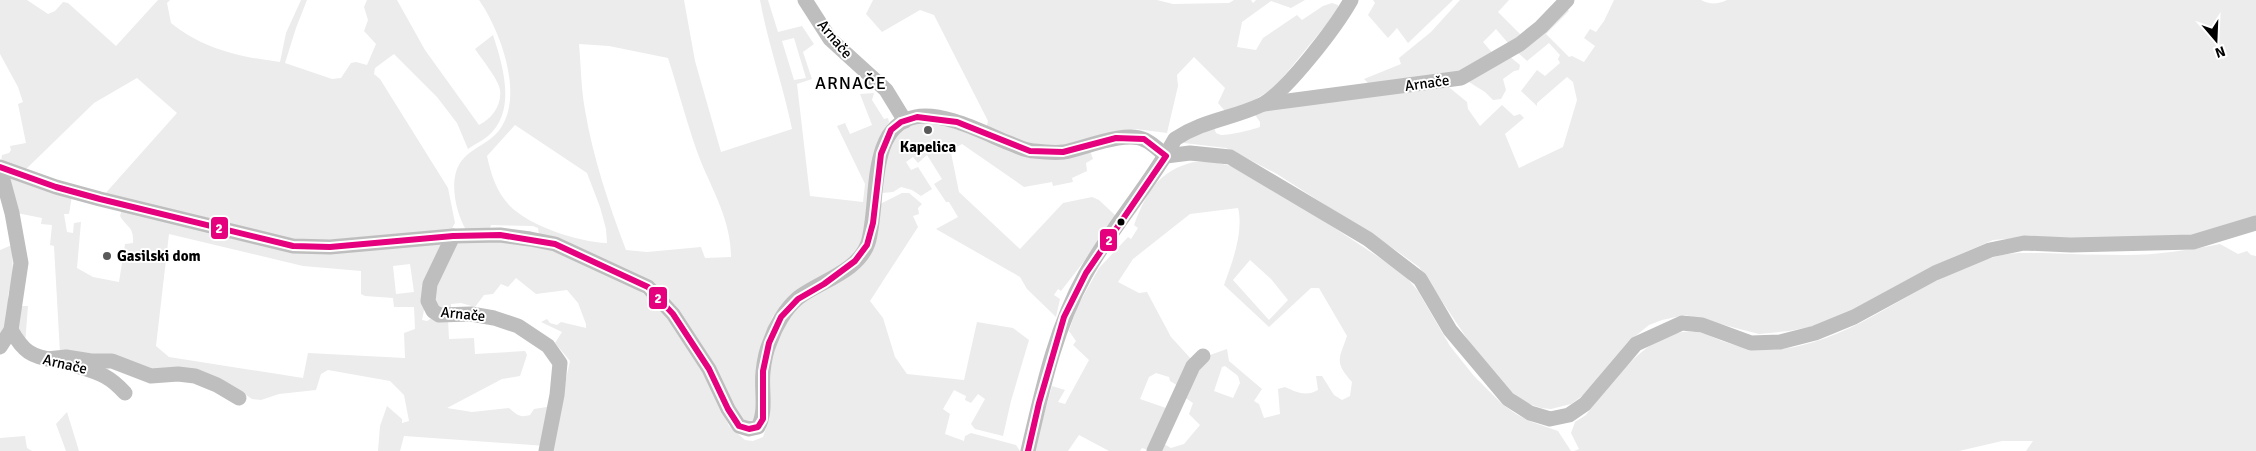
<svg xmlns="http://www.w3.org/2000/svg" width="2256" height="451" font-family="Signika,sans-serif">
  <rect width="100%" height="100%" fill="#fff"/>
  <g fill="#ececec" fill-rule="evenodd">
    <path d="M 0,0 L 27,0 L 48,14 L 55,11 L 63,2 L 68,3 L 116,46 L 158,0 L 170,0 L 167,3 L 171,23 C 203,49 240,57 280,62 L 286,33 L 301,0 L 307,0 L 296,28 L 285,63 L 332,79 L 341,78 L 351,63 L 356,62 L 367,65 L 376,44 L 364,31 L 368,20 L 364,7 L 367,0 L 397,0 L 425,50 L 479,125 C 492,119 502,105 500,90 C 499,80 481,58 475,49 L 493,35 C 503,66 517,111 488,136 C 482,141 475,144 468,149 L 457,123 L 437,97 L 394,54 L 375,68 L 374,74 L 380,79 L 448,188 L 455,223 L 451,230 L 302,242 L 103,196 L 177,113 L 137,78 L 94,103 L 22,173 L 1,162 L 2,155 L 9,153 L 11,150 L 10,146 L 26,143 L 18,104 L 23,102 L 18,87 L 0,54 Z"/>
    <path d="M 479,0 L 684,0 L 695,61 L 721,152 L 792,129 C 783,85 768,44 760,0 L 768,0 L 778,32 L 802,26 L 814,44 L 803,52 L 812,79 L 797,84 L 810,196 L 863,202 L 865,184 L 837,126 L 845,123 L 850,134 L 872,125 L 860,94 L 874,93 L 872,100 L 884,119 L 888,118 L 889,122 L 878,141 L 863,241 L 848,260 L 784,304 L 773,316 L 763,340 L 758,406 L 753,420 L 745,422 L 741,419 L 676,310 L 539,235 L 538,228 L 533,226 L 491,225 L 489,231 L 466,230 C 455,211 447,175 464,158 C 475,146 493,142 502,126 C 523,92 500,30 479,0 ZM 794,38 L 806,78 L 794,80 L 782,41 ZM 579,44 L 609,46 L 668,58 C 679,92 688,128 701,162 C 714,193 731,222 731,257 L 705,258 L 701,247 L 647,252 L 626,250 C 609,205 593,158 585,110 C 581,88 581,66 579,44 ZM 515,125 L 587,173 L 600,207 L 606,229 L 607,243 C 578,242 529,226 509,205 C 496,191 491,174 487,156 Z"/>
    <path d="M 873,0 L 1157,0 L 1173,4 L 1229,3 L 1234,0 L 1251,0 L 1253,3 L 1256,0 L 1305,0 L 1291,8 L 1271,1 L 1242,22 L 1237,47 L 1256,50 L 1263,38 L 1297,15 L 1302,20 L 1323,6 L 1332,3 L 1338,5 L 1339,9 L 1275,87 L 1248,104 L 1225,111 L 1218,103 L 1225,88 L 1194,57 L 1177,75 L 1178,86 L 1167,133 L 1136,129 L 1124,131 L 1080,144 L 1039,147 L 986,130 L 988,121 L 934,15 L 920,10 L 882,32 L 866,14 Z"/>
    <path d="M 1373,0 L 1453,0 L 1408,43 L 1397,28 L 1388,38 L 1368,15 L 1375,3 Z"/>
    <path d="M 1460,0 L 1509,0 L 1498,12 L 1524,38 L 1508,43 L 1496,29 L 1483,42 L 1495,56 L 1461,71 L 1402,82 L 1368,83 L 1364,79 L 1401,64 L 1399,58 L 1431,32 Z"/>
    <path d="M 1614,0 L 1701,0 C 1710,5 1718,4 1727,0 L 2256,0 L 2256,218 L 2191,236 L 2135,239 L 2031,237 L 1993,240 L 1933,266 L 1845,314 L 1819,325 L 1789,331 L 1759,334 L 1685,315 L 1662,320 L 1649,325 L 1628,342 L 1582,396 L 1571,404 L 1551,409 L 1541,408 L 1523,402 L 1509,390 L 1470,343 L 1419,267 L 1397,251 L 1277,174 L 1237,153 L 1226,148 L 1184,143 L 1182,140 L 1213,125 L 1216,133 L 1221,135 C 1230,135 1252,130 1260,127 L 1260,122 L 1253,112 L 1445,84 L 1467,102 L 1468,109 L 1480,126 L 1502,105 L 1514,116 L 1520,114 L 1524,118 L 1505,134 L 1519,168 L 1563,147 L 1577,100 L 1573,82 L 1567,77 L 1537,103 L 1537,106 L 1521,91 L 1537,70 L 1545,76 L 1560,63 L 1558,59 L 1560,55 L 1549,43 L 1527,61 L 1516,51 L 1565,7 L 1569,11 L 1546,34 L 1569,57 L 1572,56 L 1584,62 L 1595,46 L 1584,38 L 1590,29 L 1596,32 L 1604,21 Z"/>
    <path d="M 1509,56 L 1520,65 L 1519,70 L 1514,71 L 1503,79 L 1506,90 L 1501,99 L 1493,100 L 1485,92 L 1469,82 Z"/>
    <path d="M 911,123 L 939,123 L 978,137 L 1090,151 L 1093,159 L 1086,163 L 1087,171 L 1072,178 L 1073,182 L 1053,186 L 1052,182 L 1024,187 L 962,144 L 955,148 L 951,153 L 959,192 L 1020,249 L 1063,203 L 1092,197 L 1099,200 L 1116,216 L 1085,260 L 1061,291 L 1058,289 L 1054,295 L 1060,299 L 1056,317 L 1027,289 L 1020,277 L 936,229 L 958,217 L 949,202 L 946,202 L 934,184 L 942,179 L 927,155 L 918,163 L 913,157 L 906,162 L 911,170 L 918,167 L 932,189 L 921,196 L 912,190 L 901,187 L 893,192 L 882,193 L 883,164 L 890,139 Z"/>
    <path d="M 1194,162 L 1214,162 L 1235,167 L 1327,223 L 1392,266 L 1407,278 L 1418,291 L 1450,346 L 1474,376 L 1502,404 L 1516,414 L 1532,422 L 1558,431 L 1571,451 L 1157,451 L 1162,443 L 1171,448 L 1184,444 L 1200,425 L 1189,414 L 1193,403 L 1184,397 L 1207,356 L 1227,349 L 1229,361 L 1262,389 L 1254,401 L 1259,404 L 1264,418 L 1280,414 L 1278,389 L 1285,387 C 1296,392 1306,397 1318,390 L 1316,376 L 1322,376 L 1334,395 L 1342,400 L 1350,396 L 1352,382 C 1334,361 1339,360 1347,336 L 1319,288 L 1311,288 L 1269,327 L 1224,285 C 1232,263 1244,232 1238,208 L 1190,214 L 1133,259 L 1118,282 L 1139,293 L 1147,292 L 1171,337 L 1193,361 L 1180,387 L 1170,381 L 1169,377 L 1156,373 L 1149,377 L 1140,399 L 1166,408 L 1151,451 L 1142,448 L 1140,451 L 1109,451 L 1079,435 L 1068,451 L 1034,451 L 1052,386 L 1065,390 L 1058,402 L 1065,404 L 1089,360 L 1073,345 L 1076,341 L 1069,331 L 1077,307 L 1099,268 L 1128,237 L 1131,239 L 1138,228 L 1134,225 C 1146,193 1159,170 1194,162 ZM 1250,260 L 1271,279 L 1288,300 L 1269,320 L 1233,280 ZM 1225,366 L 1238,376 L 1240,383 L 1233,398 L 1214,391 L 1222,367 Z"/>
    <path d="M 10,177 L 72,196 L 69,214 L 64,214 L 67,232 L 73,233 L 74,223 L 81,222 L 77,268 L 93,277 L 119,282 L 125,244 L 133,243 C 134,226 127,228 120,216 L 122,209 L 256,242 L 441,243 L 428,311 L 424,310 L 422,320 L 427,321 L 435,316 L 448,319 L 449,339 L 474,338 L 475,354 L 525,351 L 527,355 L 520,376 L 502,379 L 447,408 L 472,412 L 509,408 C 517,415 520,418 530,415 L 534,409 L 553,406 L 546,446 L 404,436 L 400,451 L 378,451 L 380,426 L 387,406 L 402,419 L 402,423 L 409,421 L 404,395 L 390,381 L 328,370 L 321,374 L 316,390 L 279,394 L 261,400 L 252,399 L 246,395 L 169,373 L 60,353 L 54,246 L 50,245 L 52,225 L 41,224 L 42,218 L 17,213 L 6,178 ZM 169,234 L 303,266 L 361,271 L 361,294 L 365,296 L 393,298 L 394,307 L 414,307 L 415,329 L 404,333 L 405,358 L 308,353 L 303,378 L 169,357 L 156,346 ZM 410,264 L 414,292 L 396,294 L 393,266 Z"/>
    <path d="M 902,193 L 909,193 L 922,204 L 918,208 L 919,214 L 913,216 L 918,227 L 870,301 L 883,318 L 895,357 L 907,374 L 964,380 L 977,322 L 1013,328 L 1029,340 L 1011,401 L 1003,436 L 975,429 L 971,424 L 985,399 L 978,394 L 971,403 L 965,400 L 966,396 L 954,390 L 943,409 L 950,414 L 945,434 L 964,441 L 965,436 L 971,433 L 1016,445 L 1020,451 L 550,451 L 570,361 L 555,343 L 562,332 L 541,322 L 547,319 L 550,323 L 557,325 L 561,322 L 586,328 L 586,324 L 578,303 L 567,290 L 536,294 L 516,278 L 508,287 L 501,284 L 493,294 L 484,295 L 475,307 L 461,303 L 451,304 L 451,311 L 437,309 L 431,291 L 453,240 L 503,240 L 556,249 L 638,290 L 653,300 L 694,351 L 729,426 L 745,440 L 753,441 L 763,437 L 766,428 L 766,383 L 779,327 L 803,300 L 846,276 L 880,204 Z"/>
    <path d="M 2220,244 L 2238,254 L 2247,251 L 2251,255 L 2256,256 L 2256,451 L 2026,451 L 2033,441 L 2002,441 L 1959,451 L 1574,451 L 1579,449 L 1571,433 L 1575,422 L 1586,415 C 1610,385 1651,325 1696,332 C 1706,333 1716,339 1725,342 C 1750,351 1773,352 1799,346 C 1871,330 1926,274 1998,256 C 2012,252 2028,253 2043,253 C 2071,254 2099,255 2126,255 C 2157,255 2190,250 2220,244 Z"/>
    <path d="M 12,245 L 13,275 L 8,295 L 9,324 L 0,342 L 0,250 Z"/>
    <path d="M 19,306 L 28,306 L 25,344 L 16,328 Z"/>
    <path d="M 67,412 L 79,451 L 66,451 L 56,424 Z"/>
    <path d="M 25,436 L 27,448 L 32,451 L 0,451 L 0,438 Z"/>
  </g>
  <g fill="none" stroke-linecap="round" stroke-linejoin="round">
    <g stroke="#bebebe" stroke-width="15">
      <path d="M 805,0 L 830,39 L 886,90 L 905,121"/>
      <path d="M 1264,104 L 1461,78 L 1520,44 L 1541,27 L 1567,0"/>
      <path d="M 0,167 L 56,187 L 100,199 L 293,246 L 330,247 L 453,236 L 500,235 L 530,239 L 555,244 L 648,287 L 673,314 L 709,369 L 728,409 L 739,426 L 749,429 L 758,427 C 767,411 761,390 763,372 C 764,362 766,351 770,342 C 775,327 785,309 798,298 C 820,281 858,272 868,243 C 880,205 866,127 915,117 C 943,111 984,133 1009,143 C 1017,146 1025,151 1034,151 C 1043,152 1054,153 1064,152 C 1085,148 1126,130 1145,140 C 1152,143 1160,151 1166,156 L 1190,153 L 1230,157 L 1368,239 L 1420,279 L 1450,330 L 1508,399 L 1530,413 L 1550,419 L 1569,415 L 1585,404 L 1636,344 L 1682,323 L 1702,325 L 1751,343 L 1780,342 L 1815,333 L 1854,317 L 1935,273 L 1990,250 L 2024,243 L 2071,245 L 2193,242 L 2256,223"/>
      <path d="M 0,169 L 12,213 L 21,263 L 11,330 L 0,347"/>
      <path d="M 453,236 L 430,284 L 428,301 L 433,311 L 439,315 L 471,314 L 494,318 L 518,326 L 548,346 L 560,363 L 557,395 L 546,451"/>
      <path d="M 11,330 C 23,351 31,357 55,360"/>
      <path d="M 47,359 L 66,357 L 91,361 L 112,361 L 151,376 L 178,374 L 195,376 L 217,385 L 239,398"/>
      <path d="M 77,366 C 99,373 109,375 125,393"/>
      <path d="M 1028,451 C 1042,391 1055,329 1085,275 C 1111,228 1149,186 1175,139 C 1204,120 1231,119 1261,105 C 1286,93 1337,25 1351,0"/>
      <path d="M 1154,451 L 1193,366 L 1203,356"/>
    </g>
    <defs>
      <path id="bus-1" d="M 0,167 L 56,187 L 100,199 L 293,246 L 330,247 L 453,236 L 500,235 L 555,244 L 648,287 L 673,314 L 709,369 L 728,409 L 739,426 L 749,429 L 758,427 L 763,419 L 763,371 L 769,343 L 781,317 L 798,299 L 824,284 L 855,261 L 867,245 L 873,223 L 881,154 L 891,130 L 901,122 L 917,117 L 957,122 L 1030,151 L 1063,152 L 1116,138 L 1144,139 L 1166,156 L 1086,273 L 1064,317 L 1039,403 L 1028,451"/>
    </defs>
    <use href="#bus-1" stroke="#fff" stroke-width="10"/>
    <use href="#bus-1" stroke="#e5007d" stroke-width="6"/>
  </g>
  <g fill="#595959" stroke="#fff" stroke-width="2">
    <circle cx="928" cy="130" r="5"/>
    <circle cx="107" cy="256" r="5"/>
  </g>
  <circle fill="#000" stroke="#fff" stroke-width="2" cx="1121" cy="222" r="4.5"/>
  <g text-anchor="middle" stroke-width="4" stroke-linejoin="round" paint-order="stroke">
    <g font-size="15" fill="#000" stroke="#fff">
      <text transform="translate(835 39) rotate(50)" y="5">Arnače</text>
      <text transform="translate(1427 83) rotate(-8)" y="5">Arnače</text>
      <text transform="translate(463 314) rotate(6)" y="5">Arnače</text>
      <text transform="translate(65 364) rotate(13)" y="5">Arnače</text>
    </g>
    <g font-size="15" font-weight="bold" fill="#000" stroke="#fff">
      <text x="928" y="152">Kapelica</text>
      <text x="117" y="261" text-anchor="start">Gasilski dom</text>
    </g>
    <g font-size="18" letter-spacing="1" fill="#000" stroke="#fff">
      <text x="851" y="89">ARNAČE</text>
    </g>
  </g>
  <g stroke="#fff" stroke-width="2">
    <rect x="210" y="216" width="19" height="24" rx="5" fill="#e5007d"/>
    <rect x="1099" y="228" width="19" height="24" rx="5" fill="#e5007d"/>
    <rect x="648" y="286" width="20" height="24" rx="5" fill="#e5007d"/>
  </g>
  <g font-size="14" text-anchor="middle" font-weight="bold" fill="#fff">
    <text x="219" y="233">2</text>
    <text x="1109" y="245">2</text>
    <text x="658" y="303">2</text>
  </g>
  <g transform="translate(2216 40) rotate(161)" stroke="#ffffff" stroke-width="4" paint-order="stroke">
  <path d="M0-4L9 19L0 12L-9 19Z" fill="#000000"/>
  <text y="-8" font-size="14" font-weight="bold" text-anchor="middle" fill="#000000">N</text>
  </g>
</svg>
